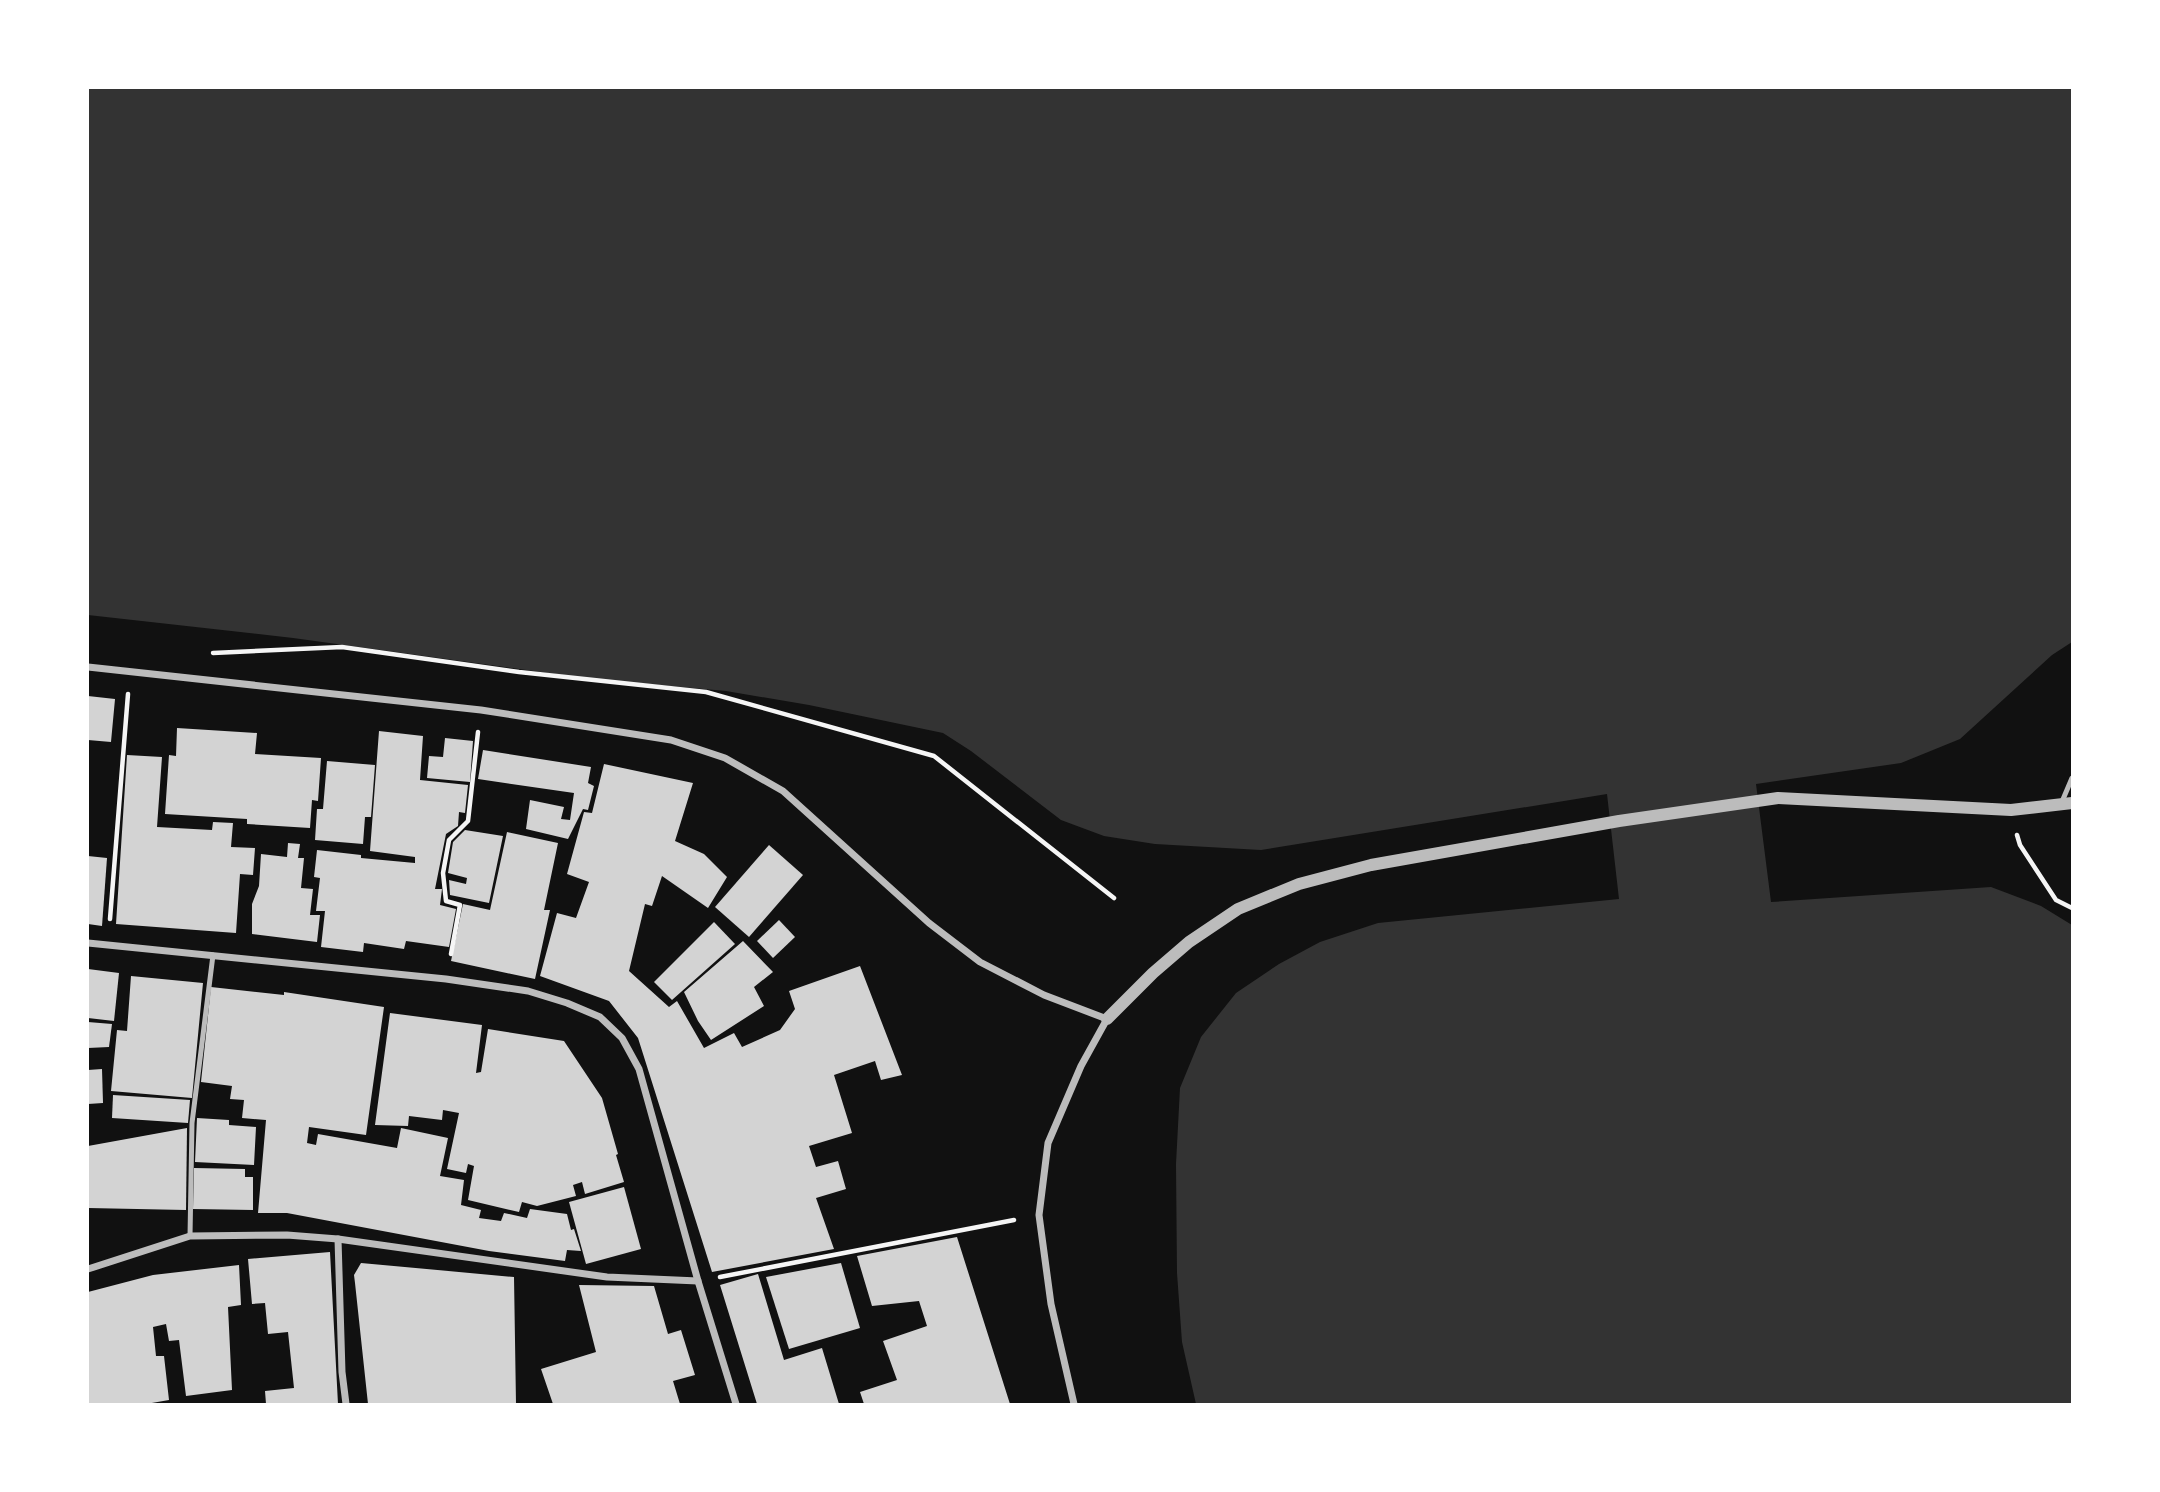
<svg xmlns="http://www.w3.org/2000/svg" width="2160" height="1492" font-family="Ubuntu,sans-serif">
  <rect width="100%" height="100%" fill="#111"/>
  <path fill="#333" d="M 88,88 L 2072,88 L 2072,642 L 2052,655 L 1960,739 L 1901,763 L 1756,784 L 1771,902 L 1991,887 L 2041,906 L 2072,925 L 2072,1404 L 1196,1404 L 1182,1342 L 1177,1273 L 1176,1164 L 1180,1088 L 1201,1037 L 1236,993 L 1279,964 L 1320,942 L 1378,923 L 1619,899 L 1607,794 L 1261,850 L 1155,844 L 1104,836 L 1061,820 L 971,751 L 943,733 L 809,705 L 726,691 L 592,679 L 293,638 L 88,615 Z"/>
  <g fill="#d3d3d3">
    <path d="M 88,696 L 115,699 L 111,742 L 88,740 Z"/>
    <path d="M 177,728 L 257,733 L 255,754 L 321,758 L 318,801 L 312,800 L 310,828 L 247,824 L 247,819 L 165,814 L 169,755 L 176,756 Z"/>
    <path d="M 379,731 L 423,736 L 420,780 L 468,785 L 465,813 L 459,812 L 458,826 L 446,834 L 435,889 L 442,889 L 440,905 L 456,909 L 449,947 L 406,941 L 404,949 L 364,943 L 363,952 L 321,947 L 325,911 L 316,911 L 320,878 L 314,877 L 317,850 L 361,855 L 361,858 L 415,863 L 415,857 L 370,851 Z"/>
    <path d="M 445,738 L 473,741 L 470,782 L 427,778 L 429,756 L 443,757 Z"/>
    <path d="M 483,750 L 591,767 L 588,783 L 594,786 L 588,810 L 583,809 L 568,839 L 526,829 L 530,800 L 564,807 L 561,819 L 570,820 L 574,793 L 478,779 Z"/>
    <path d="M 127,755 L 162,757 L 157,827 L 212,830 L 213,822 L 233,823 L 231,847 L 255,848 L 253,875 L 240,874 L 236,933 L 116,924 Z"/>
    <path d="M 327,761 L 375,765 L 371,817 L 365,817 L 363,844 L 315,840 L 317,809 L 323,809 Z"/>
    <path d="M 604,764 L 693,783 L 675,841 L 704,854 L 727,877 L 708,908 L 662,876 L 652,906 L 645,904 L 629,971 L 669,1007 L 677,1001 L 704,1048 L 734,1033 L 742,1047 L 780,1030 L 795,1009 L 789,991 L 860,966 L 902,1075 L 881,1080 L 875,1061 L 834,1075 L 852,1133 L 809,1146 L 816,1167 L 838,1161 L 846,1189 L 816,1198 L 834,1249 L 712,1272 L 638,1038 L 609,1001 L 540,976 L 557,913 L 576,918 L 589,882 L 567,874 L 584,812 L 592,813 Z"/>
    <path d="M 465,830 L 503,836 L 489,903 L 450,895 L 449,880 L 466,884 L 467,878 L 448,873 L 453,842 Z"/>
    <path d="M 507,832 L 558,843 L 544,910 L 550,910 L 535,979 L 451,961 L 463,904 L 490,910 Z"/>
    <path d="M 288,843 L 300,844 L 298,858 L 304,858 L 301,888 L 313,889 L 310,915 L 320,915 L 317,942 L 252,934 L 252,904 L 259,886 L 261,854 L 287,857 Z"/>
    <path d="M 769,845 L 803,875 L 749,937 L 715,907 Z"/>
    <path d="M 88,856 L 107,858 L 102,926 L 88,924 Z"/>
    <path d="M 779,920 L 795,937 L 773,958 L 757,941 Z"/>
    <path d="M 714,922 L 735,944 L 672,1000 L 654,982 Z"/>
    <path d="M 743,941 L 773,972 L 754,987 L 764,1006 L 711,1040 L 698,1021 L 684,992 Z"/>
    <path d="M 88,969 L 119,973 L 114,1021 L 88,1018 Z"/>
    <path d="M 131,976 L 203,983 L 192,1098 L 111,1091 L 117,1030 L 127,1031 Z"/>
    <path d="M 211,987 L 284,995 L 284,992 L 384,1007 L 366,1135 L 309,1127 L 307,1143 L 316,1145 L 318,1134 L 397,1148 L 401,1128 L 448,1138 L 440,1176 L 464,1180 L 461,1205 L 481,1210 L 479,1218 L 501,1221 L 504,1213 L 527,1218 L 530,1209 L 567,1214 L 571,1230 L 574,1229 L 581,1251 L 567,1250 L 565,1261 L 489,1251 L 287,1213 L 258,1213 L 266,1120 L 242,1118 L 244,1100 L 230,1099 L 232,1086 L 201,1082 Z"/>
    <path d="M 390,1013 L 482,1025 L 476,1073 L 481,1072 L 488,1029 L 564,1041 L 602,1098 L 618,1154 L 616,1155 L 624,1182 L 585,1194 L 582,1182 L 573,1185 L 576,1196 L 537,1206 L 522,1202 L 519,1212 L 468,1200 L 474,1166 L 468,1164 L 466,1173 L 447,1169 L 459,1113 L 443,1110 L 442,1120 L 409,1116 L 408,1126 L 375,1125 Z"/>
    <path d="M 88,1022 L 112,1024 L 109,1047 L 88,1048 Z"/>
    <path d="M 102,1069 L 103,1103 L 88,1104 L 88,1070 Z"/>
    <path d="M 113,1095 L 190,1100 L 188,1123 L 112,1118 Z"/>
    <path d="M 197,1118 L 229,1120 L 229,1125 L 256,1127 L 254,1165 L 195,1162 Z"/>
    <path d="M 187,1128 L 186,1210 L 88,1208 L 88,1146 Z"/>
    <path d="M 194,1168 L 245,1169 L 245,1177 L 253,1177 L 253,1210 L 193,1209 Z"/>
    <path d="M 624,1187 L 641,1249 L 586,1264 L 569,1202 Z"/>
    <path d="M 957,1237 L 1010,1404 L 864,1404 L 860,1392 L 897,1380 L 883,1341 L 927,1326 L 919,1301 L 872,1306 L 857,1256 Z"/>
    <path d="M 330,1252 L 338,1404 L 266,1404 L 265,1391 L 294,1388 L 288,1332 L 268,1334 L 265,1303 L 252,1304 L 248,1259 Z"/>
    <path d="M 361,1263 L 514,1277 L 516,1404 L 368,1404 L 355,1283 L 354,1275 Z"/>
    <path d="M 841,1263 L 860,1328 L 789,1349 L 766,1277 Z"/>
    <path d="M 239,1265 L 241,1305 L 228,1307 L 232,1390 L 186,1396 L 179,1340 L 169,1341 L 166,1324 L 153,1327 L 156,1356 L 164,1356 L 169,1400 L 146,1404 L 88,1404 L 88,1292 L 153,1275 Z"/>
    <path d="M 758,1274 L 784,1360 L 822,1348 L 839,1404 L 757,1404 L 720,1285 Z"/>
    <path d="M 579,1285 L 654,1286 L 668,1334 L 681,1330 L 695,1375 L 673,1381 L 680,1404 L 553,1404 L 541,1369 L 596,1352 Z"/>
  </g>
  <g fill="none" stroke-linecap="round" stroke-linejoin="round">
    <g stroke="#f5f5f5" stroke-width="4.5">
      <path d="M 213,653 L 342,647 L 519,672 L 706,692 L 934,756 L 1114,898"/>
      <path d="M 2017,835 L 2020,845 L 2056,900 L 2072,908"/>
      <path d="M 110,919 L 128,694"/>
      <path d="M 451,954 L 460,905 L 446,901 L 443,873 L 449,840 L 468,821 L 478,732"/>
      <path d="M 720,1277 L 1014,1220"/>
    </g>
    <g stroke="#bcbcbc" stroke-width="5">
      <path d="M 2061,804 L 2072,778"/>
      <path d="M 190,1236 L 192,1123 L 213,955"/>
    </g>
    <g stroke="#bcbcbc" stroke-width="7">
      <path d="M 88,667 L 481,710 L 671,740 L 725,758 L 783,791 L 929,923 L 980,962 L 1044,995 L 1107,1019 L 1081,1066 L 1048,1143 L 1039,1215 L 1051,1304 L 1074,1404"/>
      <path d="M 88,943 L 446,979 L 528,991 L 567,1003 L 600,1017 L 622,1038 L 639,1069 L 698,1281 L 736,1404"/>
      <path d="M 338,1239 L 342,1372 L 346,1404"/>
      <path d="M 88,1269 L 190,1236 L 287,1235 L 338,1239 L 607,1277 L 698,1281"/>
    </g>
    <path stroke="#bcbcbc" stroke-width="12" d="M 1107,1019 L 1153,973 L 1189,942 L 1238,909 L 1299,884 L 1371,865 L 1619,821 L 1778,798 L 2011,810 L 2072,803"/>
  </g>
  <rect width="2160" height="1492" fill="none" stroke="#ffffff" stroke-width="178"/>
</svg>
